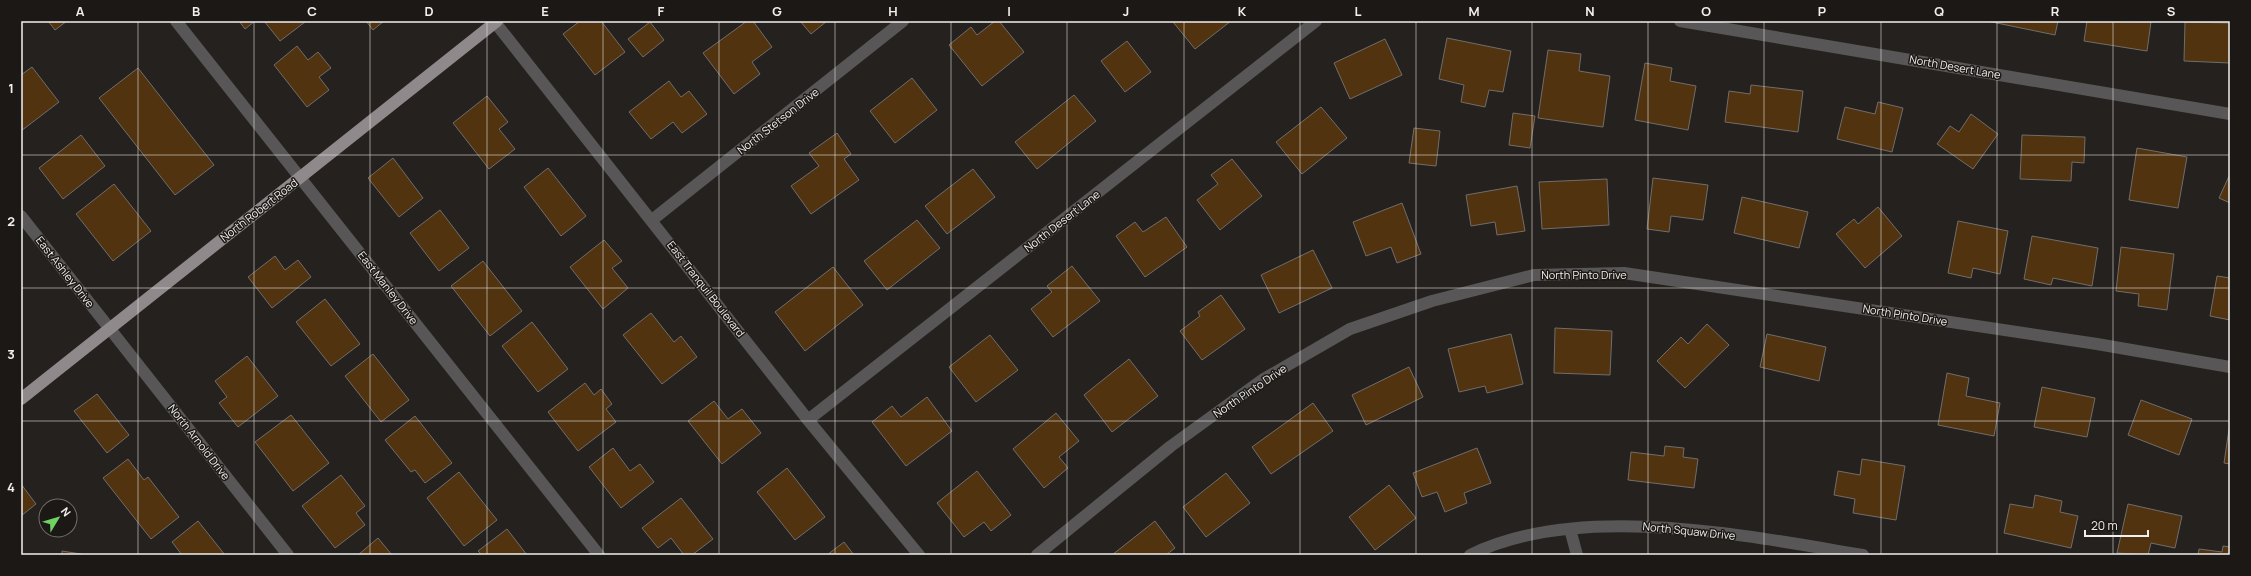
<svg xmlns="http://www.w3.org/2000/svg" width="2251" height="576" font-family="Manrope,sans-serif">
  <rect width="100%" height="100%" fill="#24211e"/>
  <g fill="#513310" stroke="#716d6a">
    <path d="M 48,21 L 67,21 L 55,30 Z"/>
    <path d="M 239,21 L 255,21 L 245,29 Z"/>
    <path d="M 264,21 L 304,21 L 305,22 L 280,41 Z"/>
    <path d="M 366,21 L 384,21 L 373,30 Z"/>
    <path d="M 580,21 L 601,21 L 625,52 L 595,75 L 563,34 Z"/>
    <path d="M 747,21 L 753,21 L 772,47 L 752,62 L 760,74 L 734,94 L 703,53 Z"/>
    <path d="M 800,21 L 827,21 L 811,34 Z"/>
    <path d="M 995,21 L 999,21 L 1024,52 L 982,86 L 949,45 L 971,27 L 977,35 Z"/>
    <path d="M 1175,21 L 1231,21 L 1195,49 L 1173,22 Z"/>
    <path d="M 1987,21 L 2058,21 L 2055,35 Z"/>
    <path d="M 2087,21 L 2151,22 L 2147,51 L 2084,41 Z"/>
    <path d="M 650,22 L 664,40 L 643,57 L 628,39 Z"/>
    <path d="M 2185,22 L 2230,23 L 2230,63 L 2184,61 Z"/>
    <path d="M 1447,38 L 1511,51 L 1503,92 L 1489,90 L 1485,107 L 1461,102 L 1464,85 L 1439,79 Z"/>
    <path d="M 1385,39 L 1402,75 L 1350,99 L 1334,63 Z"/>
    <path d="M 1127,41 L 1151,72 L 1125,92 L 1101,61 Z"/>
    <path d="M 297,46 L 308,60 L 318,52 L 331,68 L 319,77 L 329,90 L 307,107 L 274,65 Z"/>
    <path d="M 1548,50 L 1581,54 L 1579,71 L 1610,76 L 1603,127 L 1538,118 Z"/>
    <path d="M 1645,63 L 1672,68 L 1670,81 L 1696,86 L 1688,130 L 1635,120 Z"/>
    <path d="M 32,67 L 59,102 L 21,131 L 21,75 Z"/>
    <path d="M 138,68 L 214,165 L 175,195 L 99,98 Z"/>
    <path d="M 912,78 L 937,110 L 895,143 L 870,111 Z"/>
    <path d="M 669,81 L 681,97 L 689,91 L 707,114 L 682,133 L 673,122 L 651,139 L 629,112 Z"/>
    <path d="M 1751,85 L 1803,91 L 1798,132 L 1725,122 L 1729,91 L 1750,94 Z"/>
    <path d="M 1074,95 L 1096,121 L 1037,169 L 1015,142 Z"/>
    <path d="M 487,96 L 508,122 L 499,129 L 515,149 L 489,169 L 453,123 Z"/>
    <path d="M 1878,102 L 1903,108 L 1892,152 L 1837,139 L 1845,107 L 1875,114 Z"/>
    <path d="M 1321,107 L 1347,138 L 1302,174 L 1276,142 Z"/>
    <path d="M 1513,113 L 1535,116 L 1530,148 L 1509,145 Z"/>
    <path d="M 1971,114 L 1998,134 L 1973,169 L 1937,144 L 1950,126 L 1959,132 Z"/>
    <path d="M 1414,128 L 1440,131 L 1436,166 L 1409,163 Z"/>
    <path d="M 837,133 L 851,154 L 844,159 L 859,180 L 811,214 L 791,186 L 819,166 L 809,153 Z"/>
    <path d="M 81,135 L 105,166 L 63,199 L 39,168 Z"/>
    <path d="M 2022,135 L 2085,137 L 2084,163 L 2072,162 L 2071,181 L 2020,179 Z"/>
    <path d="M 2137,148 L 2187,157 L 2178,208 L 2129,200 Z"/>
    <path d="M 393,158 L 423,198 L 399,217 L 368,178 Z"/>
    <path d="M 1232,159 L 1262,196 L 1220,230 L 1197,200 L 1218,184 L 1211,175 Z"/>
    <path d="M 548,168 L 586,216 L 561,236 L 524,187 Z"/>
    <path d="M 973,169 L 995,197 L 947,234 L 925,206 Z"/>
    <path d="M 2230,174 L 2230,203 L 2219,198 Z"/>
    <path d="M 1653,178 L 1708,185 L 1703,220 L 1671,216 L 1669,232 L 1647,229 Z"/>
    <path d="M 1607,179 L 1609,225 L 1542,229 L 1539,182 Z"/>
    <path d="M 114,184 L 151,231 L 113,261 L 76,214 Z"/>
    <path d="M 1517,186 L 1525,231 L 1497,235 L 1495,222 L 1471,226 L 1466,195 Z"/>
    <path d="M 1742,197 L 1808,212 L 1799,248 L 1734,233 Z"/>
    <path d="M 1402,203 L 1421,254 L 1397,263 L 1391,247 L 1366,256 L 1353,222 Z"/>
    <path d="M 1878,207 L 1902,236 L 1865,268 L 1836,234 L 1854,219 L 1858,224 Z"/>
    <path d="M 440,210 L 469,248 L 439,271 L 410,233 Z"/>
    <path d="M 1166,217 L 1187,247 L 1145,277 L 1116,236 L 1135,222 L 1143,232 Z"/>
    <path d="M 917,220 L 940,248 L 887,290 L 864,261 Z"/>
    <path d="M 1958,221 L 2008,231 L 2000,274 L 1973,268 L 1971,278 L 1948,273 Z"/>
    <path d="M 2032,236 L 2098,248 L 2092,286 L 2053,278 L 2051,285 L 2024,279 Z"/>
    <path d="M 604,240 L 622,261 L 612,268 L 628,288 L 603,309 L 570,267 Z"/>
    <path d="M 2121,247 L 2174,254 L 2167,310 L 2138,306 L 2139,294 L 2116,291 Z"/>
    <path d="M 1313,250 L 1332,288 L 1279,313 L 1261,275 Z"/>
    <path d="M 275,256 L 285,270 L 298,260 L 311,277 L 272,308 L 248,277 Z"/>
    <path d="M 483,261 L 522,311 L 490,336 L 451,286 Z"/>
    <path d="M 1072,266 L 1100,301 L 1053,337 L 1031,309 L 1052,292 L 1047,286 Z"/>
    <path d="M 833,267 L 863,305 L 805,351 L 775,312 Z"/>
    <path d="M 2217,276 L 2230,278 L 2230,320 L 2210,316 Z"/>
    <path d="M 1221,295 L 1245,329 L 1202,360 L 1180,331 L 1200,316 L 1198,312 Z"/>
    <path d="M 325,299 L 360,344 L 331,366 L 296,322 Z"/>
    <path d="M 651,313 L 674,342 L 681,336 L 697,357 L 662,384 L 623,335 Z"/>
    <path d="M 532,322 L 568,369 L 538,392 L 502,346 Z"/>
    <path d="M 1707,324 L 1729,345 L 1685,388 L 1657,361 L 1681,337 L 1688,344 Z"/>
    <path d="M 1555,328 L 1612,331 L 1610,375 L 1554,373 Z"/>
    <path d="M 1511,334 L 1523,384 L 1487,393 L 1485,386 L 1459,392 L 1448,349 Z"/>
    <path d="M 1767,334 L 1826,347 L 1819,381 L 1760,367 Z"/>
    <path d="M 990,335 L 1018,370 L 976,402 L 949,367 Z"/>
    <path d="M 373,354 L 409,400 L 381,422 L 345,376 Z"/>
    <path d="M 247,356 L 278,396 L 238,427 L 219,403 L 227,397 L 215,381 Z"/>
    <path d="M 1129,359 L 1158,396 L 1112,432 L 1084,395 Z"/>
    <path d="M 1409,367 L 1423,397 L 1366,425 L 1352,395 Z"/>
    <path d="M 1947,373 L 1969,378 L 1966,396 L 2000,403 L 1994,436 L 1938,425 Z"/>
    <path d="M 585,383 L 594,395 L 601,389 L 612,404 L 606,409 L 616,422 L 578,451 L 548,412 Z"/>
    <path d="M 2042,387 L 2095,398 L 2087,437 L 2034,427 Z"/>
    <path d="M 97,394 L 129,435 L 107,453 L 74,411 Z"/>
    <path d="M 927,397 L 952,431 L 906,466 L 872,422 L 892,406 L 901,417 Z"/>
    <path d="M 2141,400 L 2192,419 L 2179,455 L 2128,435 Z"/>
    <path d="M 714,401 L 728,419 L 742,409 L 761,433 L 722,464 L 688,421 Z"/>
    <path d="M 1313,403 L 1333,431 L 1271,474 L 1252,447 Z"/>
    <path d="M 1056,413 L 1079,441 L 1059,457 L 1068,468 L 1044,488 L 1013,449 Z"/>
    <path d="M 291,415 L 329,463 L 293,491 L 255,442 Z"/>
    <path d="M 415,416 L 452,463 L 425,483 L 415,470 L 411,472 L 385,440 Z"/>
    <path d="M 2229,429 L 2230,429 L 2230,464 L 2224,463 Z"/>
    <path d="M 1665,446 L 1684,448 L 1683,457 L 1698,459 L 1694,488 L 1628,480 L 1631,452 L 1664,456 Z"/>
    <path d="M 613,448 L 630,471 L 640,464 L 654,482 L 621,508 L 589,467 Z"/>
    <path d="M 1477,448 L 1491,483 L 1464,493 L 1467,503 L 1445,512 L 1437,492 L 1422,497 L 1413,473 Z"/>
    <path d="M 128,459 L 144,480 L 148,477 L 179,517 L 151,539 L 103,478 Z"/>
    <path d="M 1862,459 L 1905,466 L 1896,520 L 1853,513 L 1855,499 L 1834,495 L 1838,471 L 1860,475 Z"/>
    <path d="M 787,468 L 825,517 L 795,540 L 757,492 Z"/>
    <path d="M 977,471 L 1011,515 L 991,531 L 984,522 L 964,537 L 937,503 Z"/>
    <path d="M 459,472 L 497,520 L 464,546 L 427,498 Z"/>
    <path d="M 1226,473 L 1250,503 L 1206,537 L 1183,507 Z"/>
    <path d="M 341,475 L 365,506 L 356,513 L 365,525 L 335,548 L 302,506 Z"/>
    <path d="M 21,484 L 36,504 L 21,516 Z"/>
    <path d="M 1389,485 L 1416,518 L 1375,550 L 1349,517 Z"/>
    <path d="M 2035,495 L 2062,501 L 2060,512 L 2078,516 L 2071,548 L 2004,533 L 2010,504 L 2033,508 Z"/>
    <path d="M 681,498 L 713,539 L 692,555 L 684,555 L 671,538 L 658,548 L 642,528 Z"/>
    <path d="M 2128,504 L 2182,516 L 2175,548 L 2151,543 L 2148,555 L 2117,553 Z"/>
    <path d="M 198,521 L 225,555 L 182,555 L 172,542 Z"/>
    <path d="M 1155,521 L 1175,548 L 1166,555 L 1112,555 Z"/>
    <path d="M 507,529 L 527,555 L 482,555 L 478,551 Z"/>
    <path d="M 378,538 L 392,555 L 358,555 Z"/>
    <path d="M 844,542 L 854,555 L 827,555 Z"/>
    <path d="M 2223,546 L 2230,547 L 2230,555 L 2198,555 L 2199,549 L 2222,552 Z"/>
    <path d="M 62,551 L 87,555 L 62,555 Z"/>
  </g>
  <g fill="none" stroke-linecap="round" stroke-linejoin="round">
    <g stroke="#585656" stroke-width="12">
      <path d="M 176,21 L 599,555"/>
      <path d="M 494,21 L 808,420 L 919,555"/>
      <path d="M 1680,21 L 2230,114"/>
      <path d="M 21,216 L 288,555"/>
      <path d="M 652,220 L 903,21"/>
      <path d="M 808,420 L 1316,21"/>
      <path d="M 1570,529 L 1577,555"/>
      <path d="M 1037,555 L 1171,446 L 1262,380 L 1350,329 L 1432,301 L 1534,275 L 1624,273 L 2097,344 L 2230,367"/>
      <path d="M 1470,555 C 1578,501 1748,536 1863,555"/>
    </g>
    <path stroke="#8f898b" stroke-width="12" d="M 21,399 L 497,21"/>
  </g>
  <path fill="none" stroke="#f2f0ee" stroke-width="1" stroke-opacity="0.55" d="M 138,21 L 138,555M 254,21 L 254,555M 370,21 L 370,555M 487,21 L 487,555M 603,21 L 603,555M 719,21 L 719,555M 835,21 L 835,555M 951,21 L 951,555M 1067,21 L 1067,555M 1184,21 L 1184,555M 1300,21 L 1300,555M 1416,21 L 1416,555M 1532,21 L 1532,555M 1648,21 L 1648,555M 1764,21 L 1764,555M 1881,21 L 1881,555M 1997,21 L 1997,555M 2113,21 L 2113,555M 21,155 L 2230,155M 21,288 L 2230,288M 21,421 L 2230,421"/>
  <g text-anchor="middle" stroke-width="3" stroke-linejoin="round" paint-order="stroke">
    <g font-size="11" fill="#f2f0ee" stroke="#1b1815">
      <text transform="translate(1955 67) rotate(10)" y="4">North Desert Lane</text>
      <text transform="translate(778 121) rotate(-38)" y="4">North Stetson Drive</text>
      <text transform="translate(259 210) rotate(-38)" y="4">North Robert Road</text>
      <text transform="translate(1062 221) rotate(-38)" y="4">North Desert Lane</text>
      <text transform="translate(65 272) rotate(52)" y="4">East Ashley Drive</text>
      <text x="1584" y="279">North Pinto Drive</text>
      <text transform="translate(388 288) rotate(52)" y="4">East Manley Drive</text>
      <text transform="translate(706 289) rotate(52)" y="4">East Tranquil Boulevard</text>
      <text transform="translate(1905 315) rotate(9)" y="4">North Pinto Drive</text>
      <text transform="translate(1250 391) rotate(-34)" y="4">North Pinto Drive</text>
      <text transform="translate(199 442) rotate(52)" y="4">North Arnold Drive</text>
      <text transform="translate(1689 531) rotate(6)" y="4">North Squaw Drive</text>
    </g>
  </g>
  <rect width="2251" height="576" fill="none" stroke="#1b1815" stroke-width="44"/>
  <g transform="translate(58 518) rotate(52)"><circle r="19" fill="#1b1815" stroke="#716e6c"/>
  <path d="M0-3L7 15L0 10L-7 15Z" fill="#6ed360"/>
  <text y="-6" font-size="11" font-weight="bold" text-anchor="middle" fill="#f2f0ee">N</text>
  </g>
  <path d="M2085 530v6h63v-6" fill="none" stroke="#f2f0ee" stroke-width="2"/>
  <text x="2091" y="530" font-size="12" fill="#f2f0ee" stroke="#1b1815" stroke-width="3" paint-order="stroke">20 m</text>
  <rect x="22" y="22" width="2207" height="532" fill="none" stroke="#f2f0ee" stroke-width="1.5"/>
  <g font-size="13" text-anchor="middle" font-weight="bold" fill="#f2f0ee">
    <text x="80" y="16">A</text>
    <text x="196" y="16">B</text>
    <text x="312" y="16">C</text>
    <text x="429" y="16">D</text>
    <text x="545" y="16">E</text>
    <text x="661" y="16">F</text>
    <text x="777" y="16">G</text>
    <text x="893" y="16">H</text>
    <text x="1009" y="16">I</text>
    <text x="1126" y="16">J</text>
    <text x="1242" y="16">K</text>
    <text x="1358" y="16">L</text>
    <text x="1474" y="16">M</text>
    <text x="1590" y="16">N</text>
    <text x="1706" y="16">O</text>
    <text x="1822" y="16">P</text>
    <text x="1939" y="16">Q</text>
    <text x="2055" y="16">R</text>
    <text x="2171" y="16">S</text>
    <text x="11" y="93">1</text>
    <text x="11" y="226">2</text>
    <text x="11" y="359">3</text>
    <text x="11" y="492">4</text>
  </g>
</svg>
